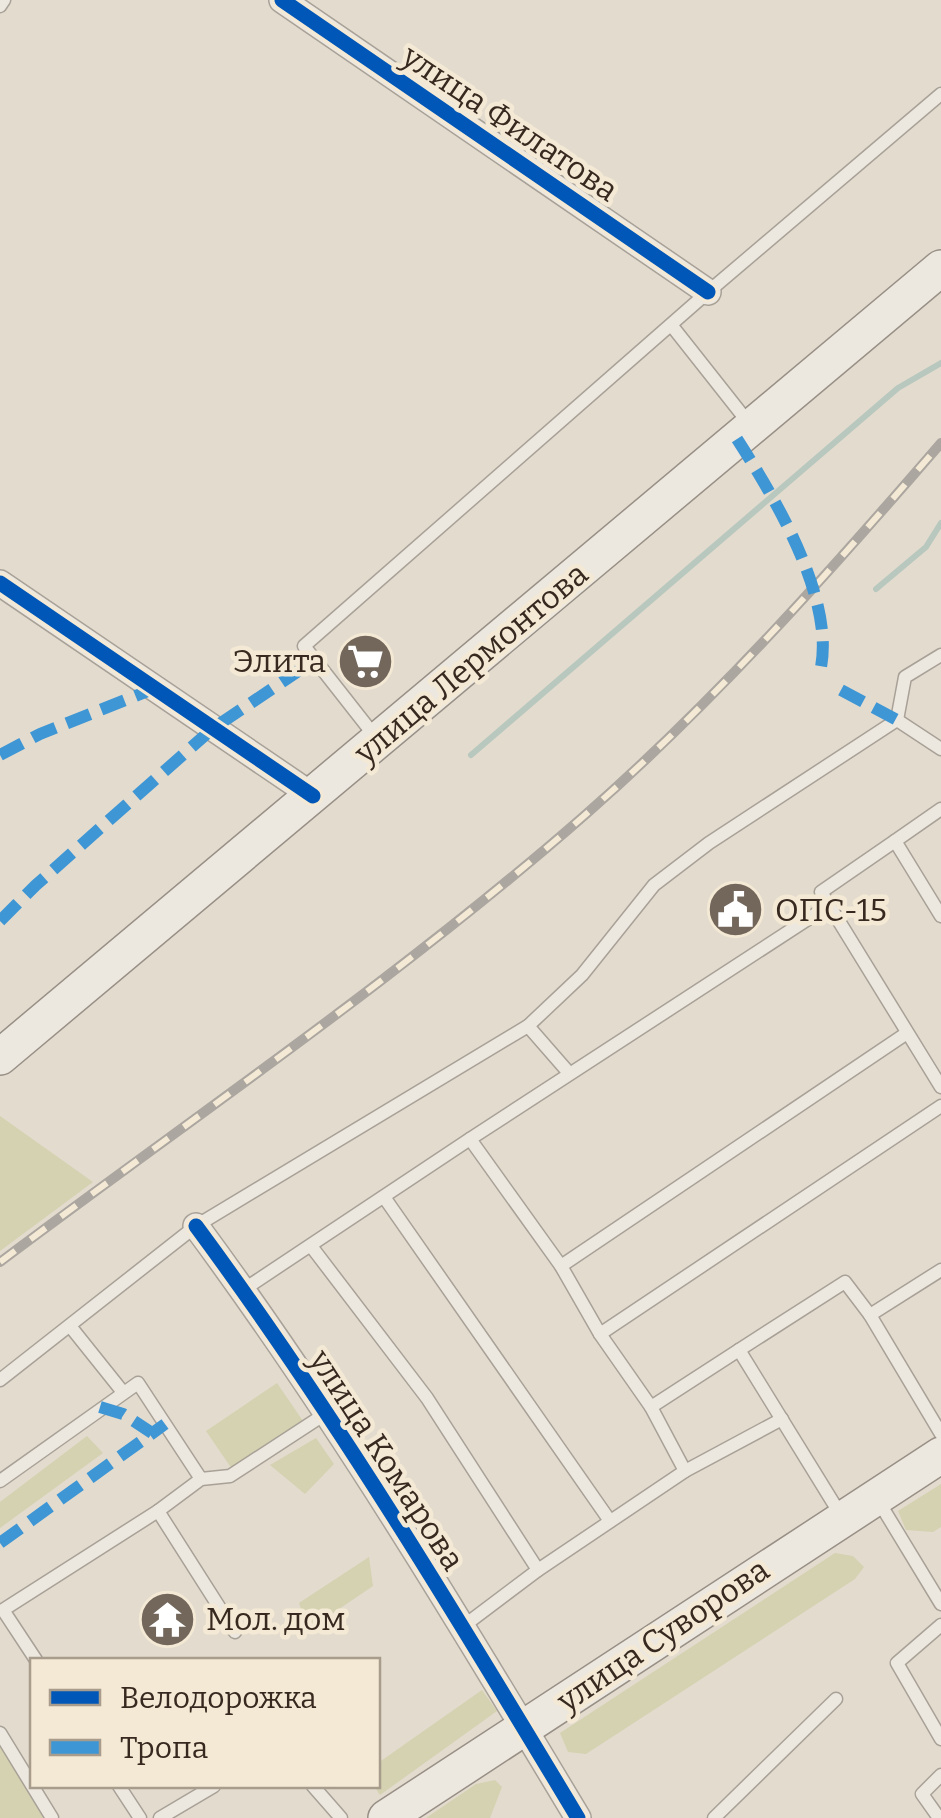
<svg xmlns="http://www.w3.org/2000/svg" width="941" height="1818" font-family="Bitter,serif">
  <rect width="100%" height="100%" fill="#e3dbce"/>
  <g fill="#d4d2b1">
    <path d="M 0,1116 L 93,1182 L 0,1251 Z"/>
    <path d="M 277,1383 L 303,1421 L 232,1469 L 206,1431 Z"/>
    <path d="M 87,1436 L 103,1453 L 0,1528 L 0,1502 Z"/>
    <path d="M 316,1438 L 334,1464 L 305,1494 L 270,1465 Z"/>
    <path d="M 941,1484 L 941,1527 L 933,1532 L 906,1530 L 898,1511 Z"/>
    <path d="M 835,1553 L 853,1556 L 864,1567 L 855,1579 L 586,1754 L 568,1752 L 560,1733 Z"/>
    <path d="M 369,1557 L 373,1586 L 308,1630 L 299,1603 Z"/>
    <path d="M 482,1690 L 497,1711 L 380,1795 L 374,1786 L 378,1786 L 378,1763 Z"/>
    <path d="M 0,1744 L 48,1814 L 42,1818 L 0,1818 Z"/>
    <path d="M 495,1780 L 502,1787 L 490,1818 L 426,1818 L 476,1784 Z"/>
  </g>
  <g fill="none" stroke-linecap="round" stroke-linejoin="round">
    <g stroke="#b8c8be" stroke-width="6">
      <path d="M 876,589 L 926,547 L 941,523"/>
      <path d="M 471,755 L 898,388 L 941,363"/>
    </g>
    <defs>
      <g id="lane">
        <path d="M 0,6 L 4,0"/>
        <path d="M 672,326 L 751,426"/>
        <path d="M 897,720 L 941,749"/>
        <path d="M 377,739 L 304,646 L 708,292 L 941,94"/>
        <path d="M 895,841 L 941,809"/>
        <path d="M 828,906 L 470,1139 L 561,1266 L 600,1334 L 651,1407 L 739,1350 L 842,1517"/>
        <path d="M 941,916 L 895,841 L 821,892 L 941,1087"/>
        <path d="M 528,1026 L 569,1073"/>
        <path d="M 384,1197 L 610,1521"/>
        <path d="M 311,1246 L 427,1398 L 538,1570"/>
        <path d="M 561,1266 L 907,1033"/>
        <path d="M 243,1290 L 470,1139"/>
        <path d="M 870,1315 L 941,1270"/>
        <path d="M 70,1326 L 122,1391"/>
        <path d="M 600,1334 L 941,1106"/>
        <path d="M 739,1350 L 845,1282 L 870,1315 L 941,1434"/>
        <path d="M 0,1380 L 196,1226 L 528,1026 L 582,975 L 654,885 L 709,843 L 897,720 L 905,677 L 941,655"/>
        <path d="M 685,1471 L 782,1419"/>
        <path d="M 0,1481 L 138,1383 L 201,1479"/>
        <path d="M 876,1497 L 941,1604"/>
        <path d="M 158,1511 L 235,1632"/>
        <path d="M 941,1625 L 897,1663 L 941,1739"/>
        <path d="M 461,1628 L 538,1570 L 685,1471 L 651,1407"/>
        <path d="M 36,1660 L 3,1610 L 158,1511 L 201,1479 L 230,1476 L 325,1414"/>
        <path d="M 0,1733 L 52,1818"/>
        <path d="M 119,1786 L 140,1818"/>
        <path d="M 313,1786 L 341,1818"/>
        <path d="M 160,1818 L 214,1786"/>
        <path d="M 714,1818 L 836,1699"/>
        <path d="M 939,1818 L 922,1794 L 941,1775"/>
      </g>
      <g id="street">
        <path d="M 282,0 L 708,292"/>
        <path d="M 0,583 L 313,796"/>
        <path d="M 196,1226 C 335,1414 458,1618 578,1818"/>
      </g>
      <g id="secondary">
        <path d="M 0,1057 L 941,268"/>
        <path d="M 386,1818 L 941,1455"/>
      </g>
    </defs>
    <use href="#lane" stroke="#a8a197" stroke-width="15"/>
    <use href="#street" stroke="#a8a197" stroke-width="28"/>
    <use href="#secondary" stroke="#989086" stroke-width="38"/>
    <use href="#lane" stroke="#ece7df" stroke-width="12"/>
    <use href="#street" stroke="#ece7df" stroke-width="25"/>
    <use href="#secondary" stroke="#ece7df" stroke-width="35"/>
    <defs>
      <path id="rail" d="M 0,1262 C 196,1115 400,977 585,815 C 714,702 829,573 941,443"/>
    </defs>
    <use href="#rail" stroke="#aba69f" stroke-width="10"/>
    <use href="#rail" stroke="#f4e9d4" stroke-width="6" stroke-dasharray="19" stroke-linecap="butt"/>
    <g stroke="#3e96d5" stroke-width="12" stroke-dasharray="25 12" stroke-linecap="butt">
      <path d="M 737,439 C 775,498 834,597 821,667"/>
      <path d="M 841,690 L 897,720"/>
      <path d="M 0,755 L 40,734 L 153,689"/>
      <path d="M 0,921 L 36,885 L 212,729 L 315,660"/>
      <path d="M 100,1407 L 123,1414 L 152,1433"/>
      <path d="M 0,1543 L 165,1424"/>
    </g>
    <defs>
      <g id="cycleway">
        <path d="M 282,0 L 708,292"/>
        <path d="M 0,583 L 313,796"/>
        <path d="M 196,1226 C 335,1414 458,1618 578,1818"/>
      </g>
    </defs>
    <use href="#cycleway" stroke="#f4e9d4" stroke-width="21"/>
    <use href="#cycleway" stroke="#0057b8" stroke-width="15"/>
  </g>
  <defs>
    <symbol id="supermarket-disc" viewBox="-11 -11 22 22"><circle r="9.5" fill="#73675c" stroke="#f4e9d4"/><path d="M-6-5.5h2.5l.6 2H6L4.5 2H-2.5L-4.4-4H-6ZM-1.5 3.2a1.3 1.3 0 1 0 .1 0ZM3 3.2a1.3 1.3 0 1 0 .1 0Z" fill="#fff"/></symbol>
    <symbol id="civic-disc" viewBox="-11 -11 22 22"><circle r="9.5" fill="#73675c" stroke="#f4e9d4"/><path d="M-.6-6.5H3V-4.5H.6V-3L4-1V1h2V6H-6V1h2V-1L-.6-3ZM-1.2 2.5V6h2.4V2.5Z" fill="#fff"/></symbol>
    <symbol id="temple-disc" viewBox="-11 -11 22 22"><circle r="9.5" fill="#73675c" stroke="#f4e9d4"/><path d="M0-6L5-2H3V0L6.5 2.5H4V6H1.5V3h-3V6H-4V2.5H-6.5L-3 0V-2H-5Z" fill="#fff"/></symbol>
  </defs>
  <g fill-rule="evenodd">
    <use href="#supermarket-disc" x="334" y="630" width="63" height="63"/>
    <use href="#civic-disc" x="704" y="878" width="63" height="63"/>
    <use href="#temple-disc" x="136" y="1588" width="63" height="63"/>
  </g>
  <g text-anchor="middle" stroke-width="9" stroke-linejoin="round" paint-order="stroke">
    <g font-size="32" fill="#37291f" stroke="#f4e9d4">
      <text transform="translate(510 123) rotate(34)" y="11">улица Филатова</text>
      <text transform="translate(471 663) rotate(-40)" y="11">улица Лермонтова</text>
      <text transform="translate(387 1460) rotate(57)" y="11">улица Комарова</text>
      <text transform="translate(663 1635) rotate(-34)" y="11">улица Суворова</text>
    </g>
    <g font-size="32" fill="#37291f" stroke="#f4e9d4" text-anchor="start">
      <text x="326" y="672" text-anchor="end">Элита</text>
      <text x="775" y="921">ОПС-15</text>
      <text x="206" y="1630">Мол. дом</text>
    </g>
  </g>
  <rect x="30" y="1658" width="350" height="130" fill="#f4e9d4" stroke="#a89c8c" stroke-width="2.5"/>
  <rect x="50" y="1690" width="50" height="15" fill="#0057b8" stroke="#a89c8c" stroke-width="2.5"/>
  <text x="120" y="1708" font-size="30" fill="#37291f">Велодорожка</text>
  <rect x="50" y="1740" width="50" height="15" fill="#3e96d5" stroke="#a89c8c" stroke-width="2.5"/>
  <text x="120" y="1758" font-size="30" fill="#37291f">Тропа</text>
</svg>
